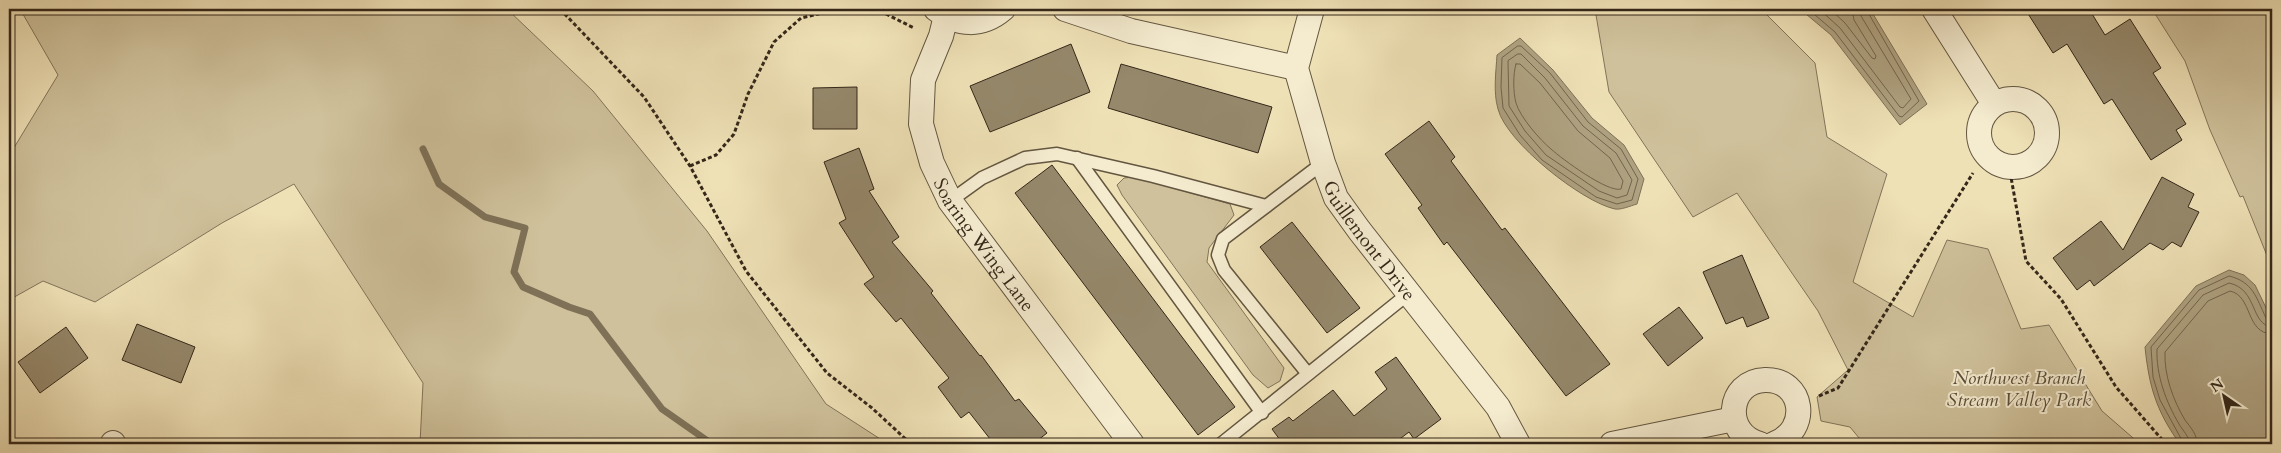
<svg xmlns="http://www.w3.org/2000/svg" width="2281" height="453" font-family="Cardo,serif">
  <rect width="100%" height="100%" fill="#efe1b6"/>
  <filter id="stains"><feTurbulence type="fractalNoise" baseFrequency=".004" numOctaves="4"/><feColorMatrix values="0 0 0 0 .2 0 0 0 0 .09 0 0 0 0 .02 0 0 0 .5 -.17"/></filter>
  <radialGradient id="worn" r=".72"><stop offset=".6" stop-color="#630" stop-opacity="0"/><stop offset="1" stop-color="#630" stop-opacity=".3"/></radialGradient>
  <g fill="#cfc19b" stroke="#82745a">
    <path d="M 20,9 L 507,9 L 593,91 L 707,231 L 826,404 L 888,444 L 420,444 L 423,383 L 294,184 L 222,223 L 95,302 L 43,281 L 9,300 L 9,156 L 58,75 Z"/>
    <path d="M 1595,9 L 1761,9 L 1815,63 L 1827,137 L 1887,174 L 1853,282 L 1913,317 L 1947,240 L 1988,249 L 2021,329 L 2049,325 L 2102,411 L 2140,444 L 1864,444 L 1850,427 L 1821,421 L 1817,397 L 1848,370 L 1818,311 L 1737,193 L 1693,217 L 1609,92 Z"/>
    <path d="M 2152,9 L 2272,9 L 2272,268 L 2243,196 L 2240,197 L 2210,130 L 2185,61 Z"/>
    <path d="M 1134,177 L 1230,204 L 1234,215 L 1209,248 L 1207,262 L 1284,368 L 1280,381 L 1268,388 L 1253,375 L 1122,195 L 1117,185 L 1124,178 Z"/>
  </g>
  <g fill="#afa281" stroke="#7e7157">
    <path d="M 1800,9 L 1870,9 L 1927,104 L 1900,125 L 1831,35 Z"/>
    <path d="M 1520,38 L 1553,70 L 1592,118 L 1624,145 L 1644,179 L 1637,204 C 1630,206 1621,210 1615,209 C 1582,202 1506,142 1498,109 C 1493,92 1496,72 1497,55 Z"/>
    <path d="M 2229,270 L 2244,275 L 2255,285 L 2272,320 L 2272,436 L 2265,444 L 2180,444 C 2156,411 2149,386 2145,347 L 2196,286 Z"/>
  </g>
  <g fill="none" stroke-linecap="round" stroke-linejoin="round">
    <g stroke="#72644d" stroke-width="1">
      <path d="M 1808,9 L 1835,32 L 1899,116 L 1902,117 L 1919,101 L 1866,9"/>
      <path d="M 1819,9 L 1840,28 L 1900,107 L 1903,108 L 1911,99 L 1861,16 L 1859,9"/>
      <path d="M 1830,9 L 1845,23 L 1872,58 L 1875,59 L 1876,56 L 1854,20 L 1852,9"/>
      <path d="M 1518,46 L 1521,46 L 1550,73 L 1588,122 L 1621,149 L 1638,179 L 1632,200 L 1617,204 L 1596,197 L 1542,160 L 1520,135 L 1503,108 L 1501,87 L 1502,58 Z"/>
      <path d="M 1518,54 L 1521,54 L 1545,78 L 1583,126 L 1616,153 L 1632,180 L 1627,195 L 1617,198 L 1599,191 L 1546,155 L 1525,131 L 1509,106 L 1508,61 Z"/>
      <path d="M 1516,64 L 1520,64 L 1540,83 L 1578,131 L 1610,158 L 1623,181 L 1621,189 C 1608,193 1562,159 1551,149 C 1540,140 1520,117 1516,103 C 1513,92 1513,74 1516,64 Z"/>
      <path d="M 2184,444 L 2160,400 L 2153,377 L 2151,347 L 2199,290 L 2229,276 C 2253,282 2256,297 2266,318 L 2272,321"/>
      <path d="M 2190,444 C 2189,436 2183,431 2179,424 C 2166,402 2156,375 2157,349 L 2203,295 L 2229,283 C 2258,289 2250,325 2272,327"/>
      <path d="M 2197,444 C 2197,434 2191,428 2185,420 C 2173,400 2164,375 2165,352 L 2208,301 L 2230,291 C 2253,296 2245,333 2272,334"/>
    </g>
    <path stroke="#7e7157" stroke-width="7" d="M 423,149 L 439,184 L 485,217 L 525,228 L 514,272 L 523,287 L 569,307 L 590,314 L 662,409 L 712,444"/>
  </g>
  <g fill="#95886b" stroke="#342719">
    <path d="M 2025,9 L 2089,9 L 2105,35 L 2130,19 L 2161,68 L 2153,73 L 2186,124 L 2176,130 L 2182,140 L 2151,160 L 2112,99 L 2104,104 L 2067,44 L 2053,53 Z"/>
    <path d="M 1071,44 L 1090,92 L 990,132 L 970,86 Z"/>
    <path d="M 1121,64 L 1272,107 L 1258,153 L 1108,108 Z"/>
    <path d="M 857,87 L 857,129 L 813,129 L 813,88 Z"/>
    <path d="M 1429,121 L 1455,157 L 1451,161 L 1502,230 L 1505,228 L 1610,364 L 1566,396 L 1447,242 L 1444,245 L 1418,208 L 1422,205 L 1385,154 Z"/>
    <path d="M 859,148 L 874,189 L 869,191 L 899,237 L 892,242 L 933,291 L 931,293 L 980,356 L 981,355 L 1015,401 L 1019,399 L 1047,433 L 1033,444 L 994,444 L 969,412 L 961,418 L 938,387 L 949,378 L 901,318 L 896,322 L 864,284 L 874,277 L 839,223 L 846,219 L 824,162 Z"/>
    <path d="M 1052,165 L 1235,407 L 1198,435 L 1015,193 Z"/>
    <path d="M 2162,177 L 2194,194 L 2188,207 L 2199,212 L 2181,247 L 2172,242 L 2163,250 L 2150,243 L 2094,286 L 2090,280 L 2077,290 L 2053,258 L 2101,221 L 2123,250 Z"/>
    <path d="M 1292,222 L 1360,308 L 1327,333 L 1260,247 Z"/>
    <path d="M 1742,255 L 1769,318 L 1747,327 L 1743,317 L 1726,324 L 1703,272 Z"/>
    <path d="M 1679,307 L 1703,338 L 1668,366 L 1643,334 Z"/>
    <path d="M 137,324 L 195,347 L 181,383 L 122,360 Z"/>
    <path d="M 66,327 L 88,358 L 40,393 L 18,362 Z"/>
    <path d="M 1396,357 L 1441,419 L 1414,439 L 1409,432 L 1393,444 L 1283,444 L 1272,429 L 1289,417 L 1293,421 L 1333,390 L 1354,416 L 1387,389 L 1375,372 Z"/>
  </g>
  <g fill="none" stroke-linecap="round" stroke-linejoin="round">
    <defs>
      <g id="service">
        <path d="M 1077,158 L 1262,413"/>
        <path d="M 950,201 L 982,178 L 1025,158 L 1057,154 L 1153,176 L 1266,206"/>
        <path d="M 1308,374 L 1224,270 L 1218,255 L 1223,239 L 1323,163"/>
        <path d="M 1221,444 L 1408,294"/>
      </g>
      <g id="minor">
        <path d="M 936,9 C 958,26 982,27 1003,9"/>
        <path d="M 1065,9 L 1131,31 L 1296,68"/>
        <path id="s1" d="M 1312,9 L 1296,68 L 1323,163 L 1336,198 L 1359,230 L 1498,407 L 1518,444"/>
        <path d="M 1934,9 L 1994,104"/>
        <path id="s2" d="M 946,16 L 941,36 L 923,80 L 921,124 L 932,163 L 950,201 L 1132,444"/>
        <circle cx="2013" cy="133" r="34"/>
        <path d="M 113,444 L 113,443"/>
        <path d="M 1612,444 L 1734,419"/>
        <path d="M 1760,444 C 1722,434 1727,381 1765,380 C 1804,379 1811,430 1774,444"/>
      </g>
    </defs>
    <use href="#service" stroke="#635640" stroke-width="15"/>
    <use href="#minor" stroke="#635640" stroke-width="26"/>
    <g stroke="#342719" stroke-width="3" stroke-dasharray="4 2.5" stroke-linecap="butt">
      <path d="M 560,9 L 644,97 L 690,166 L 746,271 L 827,373 L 872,408 L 911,444"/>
      <path d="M 690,166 L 716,155 L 734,134 L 748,94 L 774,42 L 801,18 L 836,10 L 876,9 L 914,28"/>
      <path d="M 2009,166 L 2026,261 L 2061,299 L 2116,387 L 2166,444"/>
      <path d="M 1819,396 L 1838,388 L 1973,173"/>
    </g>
    <use href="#service" stroke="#f5ecd0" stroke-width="12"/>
    <use href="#minor" stroke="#f5ecd0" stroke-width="24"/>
  </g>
  <g text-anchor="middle" stroke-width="4" stroke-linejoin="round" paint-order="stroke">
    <g font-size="19" fill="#342719" stroke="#f5ecd0">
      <text dy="7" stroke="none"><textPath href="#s1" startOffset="251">Guillemont Drive</textPath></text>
      <text dy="7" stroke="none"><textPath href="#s2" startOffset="250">Soaring Wing Lane</textPath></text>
    </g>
    <g font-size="19" font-style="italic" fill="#5b4e3a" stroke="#f5ecd0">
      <text x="2019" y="384">Northwest Branch<tspan x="2019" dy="22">Stream Valley Park</tspan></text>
    </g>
  </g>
  <rect width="2281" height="453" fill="none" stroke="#efe1b6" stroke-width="30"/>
  <rect x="10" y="10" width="2261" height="433" fill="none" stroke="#342719" stroke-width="2.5"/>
  <rect x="15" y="15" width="2251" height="423" fill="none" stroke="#342719"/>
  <g transform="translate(2224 396) rotate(326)" stroke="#f5ecd0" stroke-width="4" paint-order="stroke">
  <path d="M0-4L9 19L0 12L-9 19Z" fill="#342719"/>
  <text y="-8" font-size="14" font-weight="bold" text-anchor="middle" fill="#342719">N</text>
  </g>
  <rect width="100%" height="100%" filter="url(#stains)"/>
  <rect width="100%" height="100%" fill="url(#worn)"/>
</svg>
